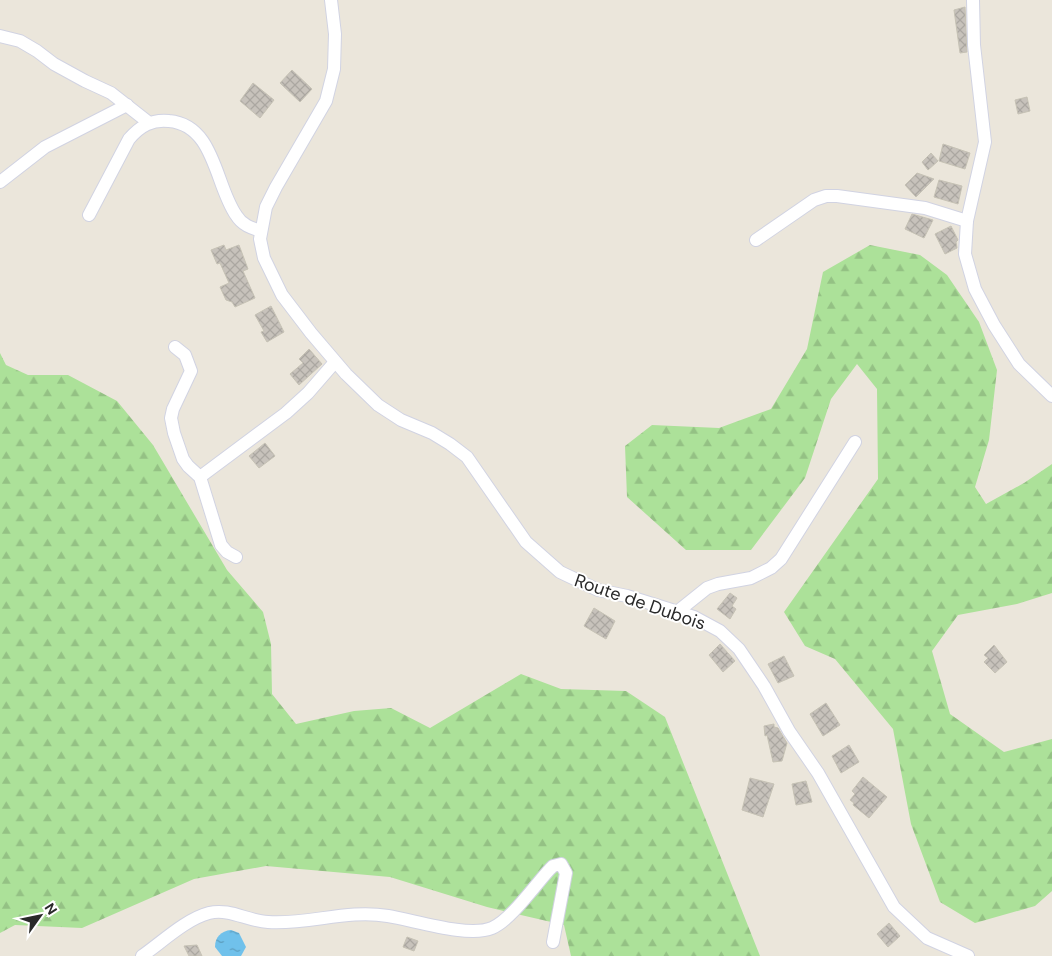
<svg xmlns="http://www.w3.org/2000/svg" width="1052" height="956" font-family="'DM Sans',sans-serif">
  <defs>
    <pattern id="forest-firs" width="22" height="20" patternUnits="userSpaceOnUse" patternTransform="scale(1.25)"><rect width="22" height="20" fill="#ace199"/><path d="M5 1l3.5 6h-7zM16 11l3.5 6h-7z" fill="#94c184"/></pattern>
    <pattern id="water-ripples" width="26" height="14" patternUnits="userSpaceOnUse" patternTransform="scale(1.25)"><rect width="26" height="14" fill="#70c1eb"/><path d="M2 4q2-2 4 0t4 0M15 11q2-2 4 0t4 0" fill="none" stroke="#5c9dbe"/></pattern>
    <pattern id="building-cross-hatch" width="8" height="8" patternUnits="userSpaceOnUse" patternTransform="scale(1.25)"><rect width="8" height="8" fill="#c7c2bb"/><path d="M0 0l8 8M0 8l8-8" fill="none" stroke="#aba7a1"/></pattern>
  </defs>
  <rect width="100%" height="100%" fill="#ebe6db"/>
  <g fill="url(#forest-firs)">
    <path d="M 870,245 L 920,255 L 947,275 L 979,322 L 997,370 L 989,440 L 975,487 L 986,504 L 1024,483 L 1052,464 L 1052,593 L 1017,604 L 958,615 L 932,651 L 950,714 L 1004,752 L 1052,739 L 1052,891 L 1035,906 L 975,923 L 940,902 L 911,824 L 893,729 L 835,659 L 805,646 L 784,612 L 878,479 L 877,389 L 857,364 L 831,399 L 805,478 L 751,550 L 686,550 L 627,497 L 625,446 L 652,425 L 719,428 L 771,409 L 807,349 L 823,272 Z"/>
    <path d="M 0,353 L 6,365 L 28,375 L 68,375 L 117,401 L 153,445 L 227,570 L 263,612 L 271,644 L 272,694 L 296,724 L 354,711 L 391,708 L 430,728 L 521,674 L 561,689 L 626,691 L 665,717 L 760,956 L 571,956 L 564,925 L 487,907 L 390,877 L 266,866 L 194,879 L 82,928 L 15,925 L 0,933 Z"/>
  </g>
  <path fill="url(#water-ripples)" d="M 231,930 L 239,933 L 246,947 L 241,956 L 222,956 L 215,947 C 215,937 221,931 231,930 Z"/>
  <g fill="url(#building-cross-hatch)" stroke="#c6c2b5">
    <path d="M 965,7 L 967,52 L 960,53 L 954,10 Z"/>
    <path d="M 292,70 L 312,89 L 300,102 L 280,83 Z"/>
    <path d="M 253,83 L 274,100 L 260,118 L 240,101 Z"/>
    <path d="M 1027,97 L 1030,111 L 1018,114 L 1015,100 Z"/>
    <path d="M 943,144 L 970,153 L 965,169 L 939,161 Z"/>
    <path d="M 931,153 L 938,161 L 928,170 L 922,162 Z"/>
    <path d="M 917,173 L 934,179 L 916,197 L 905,185 Z"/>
    <path d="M 939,180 L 962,186 L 958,204 L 934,197 Z"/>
    <path d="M 912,214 L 933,220 L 924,238 L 905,229 Z"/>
    <path d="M 951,226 L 958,240 L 956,242 L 957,248 L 945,254 L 935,234 Z"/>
    <path d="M 224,245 L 226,250 L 239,245 L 248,269 L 243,271 L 255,298 L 235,307 L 232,302 L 226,300 L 220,287 L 229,283 L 220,263 L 217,264 L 211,250 Z"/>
    <path d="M 271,306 L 284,332 L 267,342 L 261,332 L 264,331 L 255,315 Z"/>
    <path d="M 309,349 L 322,364 L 299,385 L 290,374 L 303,363 L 299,359 Z"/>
    <path d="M 265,443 L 275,456 L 259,468 L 249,456 Z"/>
    <path d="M 730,593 L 737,598 L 732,606 L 736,609 L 730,619 L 717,609 Z"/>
    <path d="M 594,608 L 615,621 L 606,639 L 584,626 Z"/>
    <path d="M 720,644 L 735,661 L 723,672 L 709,655 Z"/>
    <path d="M 994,645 L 1007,662 L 995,673 L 984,662 L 988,658 L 984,655 Z"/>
    <path d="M 784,656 L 794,676 L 778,683 L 768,664 Z"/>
    <path d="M 826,703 L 840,725 L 823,736 L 810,714 Z"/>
    <path d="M 774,724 L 774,727 L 778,728 L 787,743 L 782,761 L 773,762 L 767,735 L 765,736 L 764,726 Z"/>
    <path d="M 849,745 L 859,762 L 841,773 L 832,756 Z"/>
    <path d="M 863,777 L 887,797 L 869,818 L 853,805 L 854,803 L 850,800 L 855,794 L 852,791 Z"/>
    <path d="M 750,778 L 774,784 L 763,817 L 742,810 Z"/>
    <path d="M 806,781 L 812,802 L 796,805 L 792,784 Z"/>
    <path d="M 889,923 L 900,936 L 888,947 L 877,934 Z"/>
    <path d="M 407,937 L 418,941 L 414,951 L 403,947 Z"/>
    <path d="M 197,945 L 202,956 L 189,956 L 184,946 Z"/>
  </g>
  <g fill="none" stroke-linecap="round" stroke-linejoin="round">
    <defs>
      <g id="street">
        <path d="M 331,0 L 335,34 L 334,69 L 326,101 L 276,187 L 266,207 L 260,239 L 264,258 L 282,295 L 311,333 L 346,374 L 378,405 L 401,420 L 432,433 L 450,444 L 467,457 L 526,542 L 560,572 L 598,590 L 627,596 L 694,617 L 720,631 L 739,649 L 764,686 L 789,731 L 818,773 L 894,907 L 927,938 L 968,956"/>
        <path d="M 973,0 L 974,45 L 985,142 L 967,221 L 965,254 L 975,289 L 994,325 L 1019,364 L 1052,396"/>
        <path d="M 0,36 L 20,41 L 37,51 L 54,64 L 85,81 L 111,93 L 148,122"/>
        <path d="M 0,182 L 45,147 L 127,105"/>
        <path d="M 89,215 L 129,139 C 140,126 152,119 169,121 C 215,125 215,185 236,215 C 242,225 251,228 261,231"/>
        <path d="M 756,240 L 814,200 L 826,196 L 837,196 L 925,208 L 967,221"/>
        <path d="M 175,347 L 185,355 L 191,371 L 173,409 L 171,418 L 174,433 L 183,459 L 188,466 L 200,477 L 221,545 L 227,552 L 236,557"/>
        <path d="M 200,477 L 286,413 L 308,393 L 335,362"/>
        <path d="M 677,612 L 707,588 L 718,584 L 751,578 L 771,568 L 781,559 L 855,442"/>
        <path d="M 142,956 C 162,942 186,919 209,913 C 230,908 247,921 268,922 C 308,925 347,909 388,916 C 414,920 468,938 492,928 C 511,920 535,885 550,869 L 553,866 L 561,864 L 566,873 L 553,942"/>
      </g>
    </defs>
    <use href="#street" stroke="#d1d3e2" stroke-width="14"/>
    <use href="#street" stroke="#fff" stroke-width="12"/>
  </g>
  <g text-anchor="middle" stroke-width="4" stroke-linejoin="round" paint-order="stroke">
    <g font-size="18" fill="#292929" stroke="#fff">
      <text transform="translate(640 602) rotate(19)" y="6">Route de Dubois</text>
    </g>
  </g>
  <g transform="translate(40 916) rotate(57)" stroke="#ffffff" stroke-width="4" paint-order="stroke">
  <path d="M0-4L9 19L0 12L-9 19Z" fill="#292929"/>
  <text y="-8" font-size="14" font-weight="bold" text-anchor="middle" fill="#292929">N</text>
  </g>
</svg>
